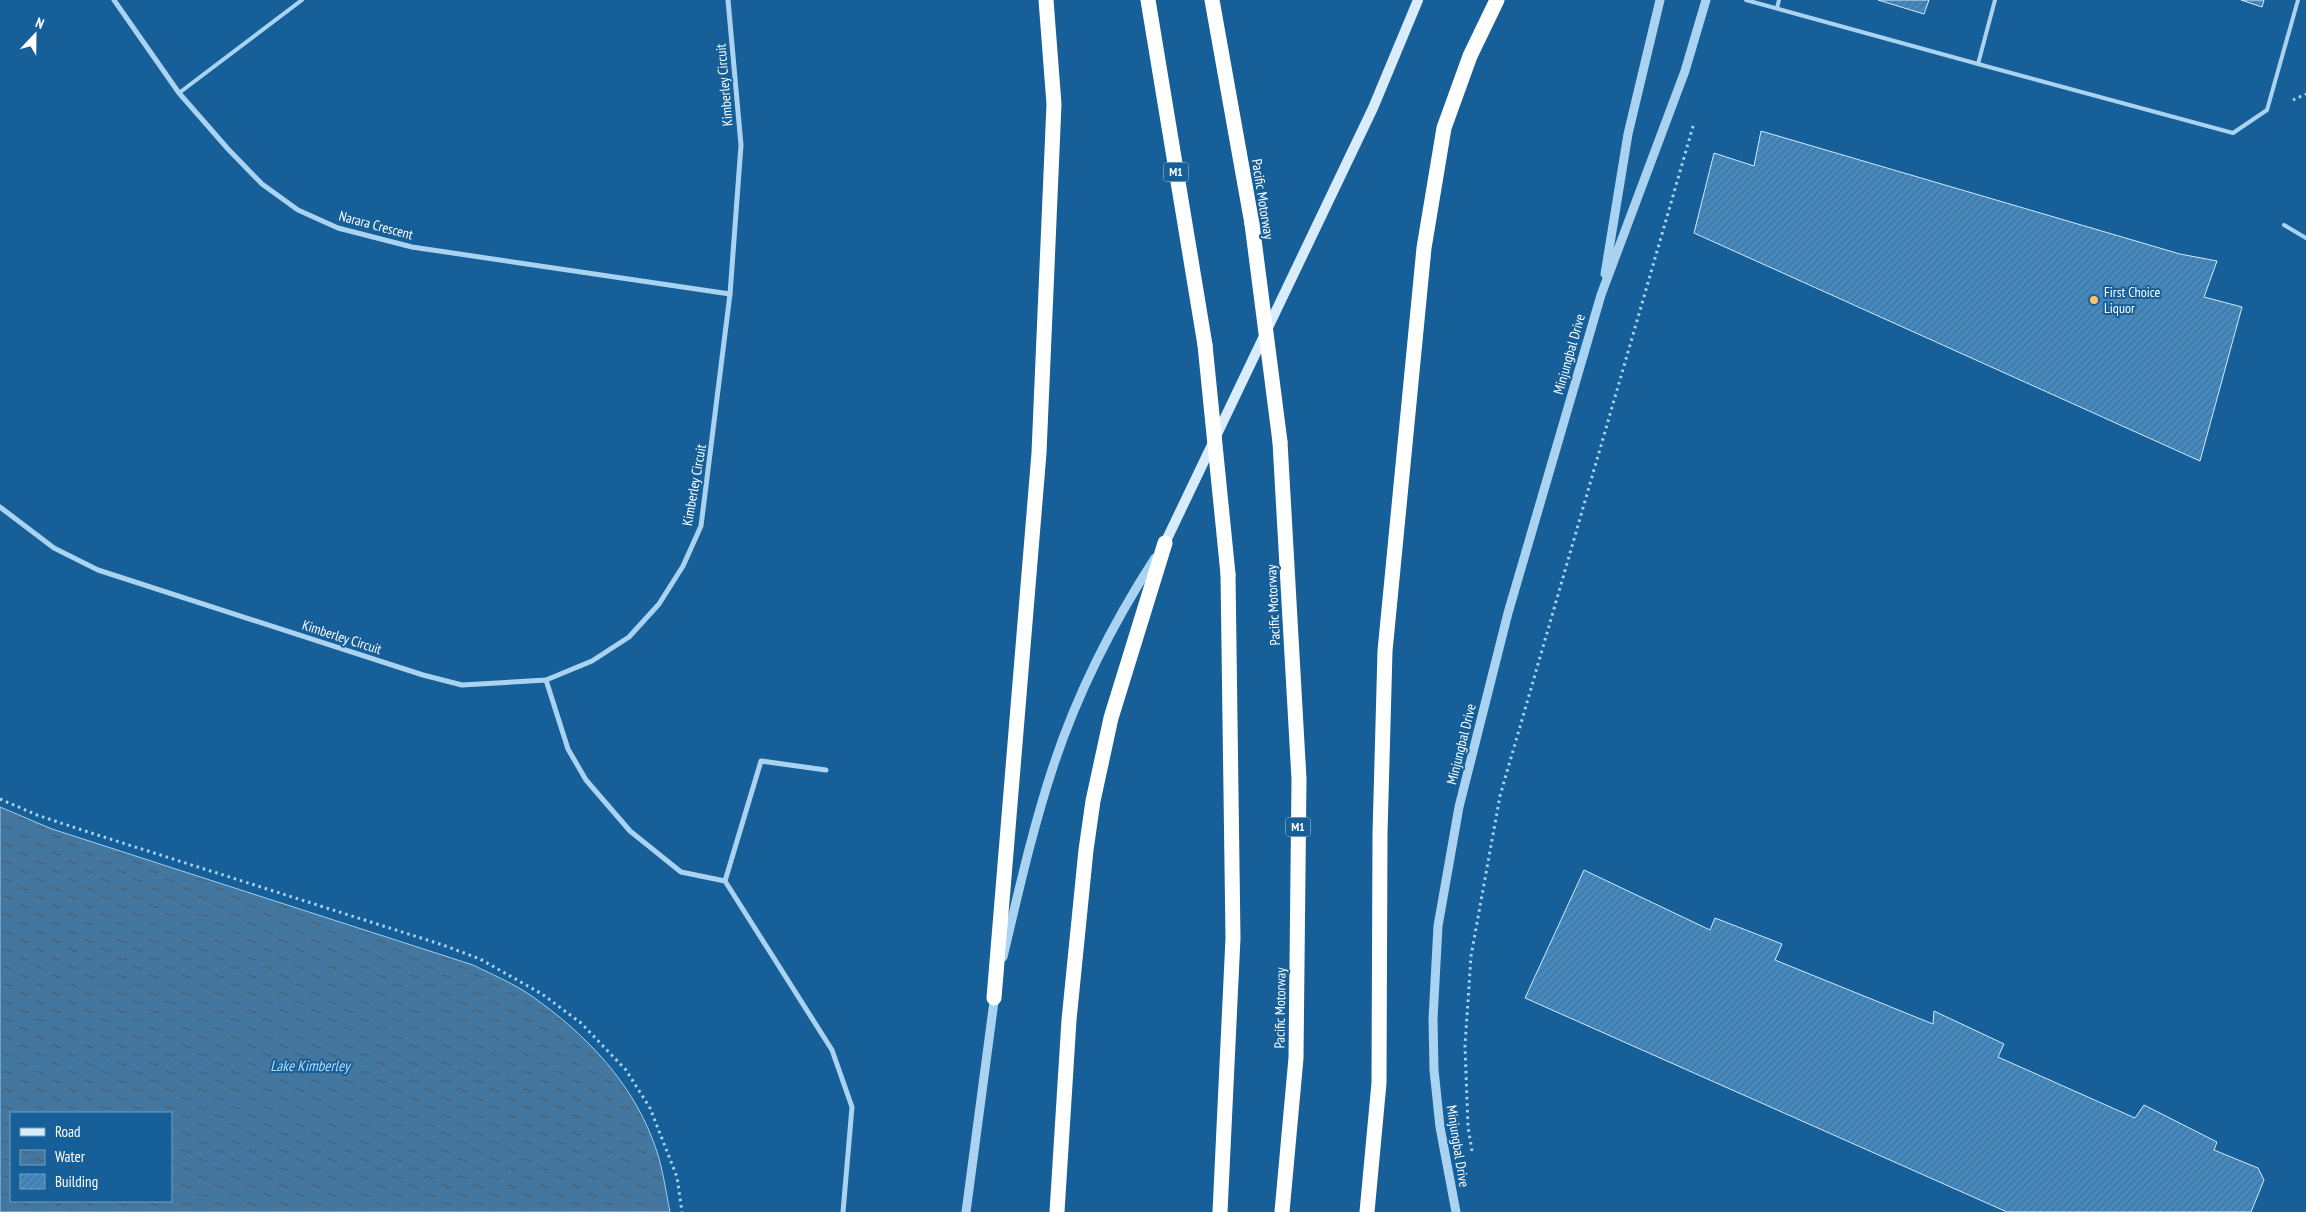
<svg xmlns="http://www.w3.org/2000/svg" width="2306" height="1212" font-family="'PT Sans Narrow',sans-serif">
  <defs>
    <pattern id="water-ripples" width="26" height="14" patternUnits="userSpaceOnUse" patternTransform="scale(1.25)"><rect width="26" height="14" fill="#44779f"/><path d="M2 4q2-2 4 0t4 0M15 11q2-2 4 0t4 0" fill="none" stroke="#485f71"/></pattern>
    <pattern id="building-hatch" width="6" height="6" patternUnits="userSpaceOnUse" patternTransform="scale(1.25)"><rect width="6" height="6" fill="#448ac1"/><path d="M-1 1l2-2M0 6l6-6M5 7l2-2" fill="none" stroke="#477192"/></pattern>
  </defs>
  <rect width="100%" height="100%" fill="#165f98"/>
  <path fill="url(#water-ripples)" stroke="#9cd0f4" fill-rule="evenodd" d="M 0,807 L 52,829 L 473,965 C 493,975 515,984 533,997 C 584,1033 629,1079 652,1138 C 662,1162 665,1187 670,1212 L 0,1212 ZM 11,1113 L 171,1113 L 171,1201 L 11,1201 Z"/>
  <g fill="url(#building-hatch)" stroke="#d1eafc">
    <path d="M 1878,0 L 1929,0 L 1924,14 Z"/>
    <path d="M 2241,0 L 2264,0 L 2262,7 Z"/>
    <path d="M 1761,131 L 2180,254 L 2217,261 L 2204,297 L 2242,307 L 2200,461 L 1694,233 L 1714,153 L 1754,166 Z"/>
    <path d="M 1584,870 L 1710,930 L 1715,918 L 1782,944 L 1775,960 L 1933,1024 L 1934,1011 L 2004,1044 L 1998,1057 L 2135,1118 L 2144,1105 L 2217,1142 L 2214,1150 L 2258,1168 L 2264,1180 L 2251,1212 L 2007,1212 L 1525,998 Z"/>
  </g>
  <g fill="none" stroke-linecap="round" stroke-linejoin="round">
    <g stroke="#aad3f2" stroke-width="3" stroke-dasharray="2.5 4" stroke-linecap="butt">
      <path d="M 2293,100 L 2306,94"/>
      <path d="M 0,799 L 37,815 L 85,831 L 443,945 L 480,959 L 542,994 L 581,1023 L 626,1070 L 650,1108 L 677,1177 L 682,1212"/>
      <path d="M 1472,1151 L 1468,1127 L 1465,1046 L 1471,956 L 1500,796 L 1694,123"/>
    </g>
    <g stroke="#aad3f2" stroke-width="4">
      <path d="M 1746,0 L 1978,64 L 1995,0"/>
      <path d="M 1777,8 L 1779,0"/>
      <path d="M 1978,64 L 2233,133 L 2267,110 L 2298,0"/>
      <path d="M 179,93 L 302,0"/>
      <path d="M 2284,225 L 2306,238"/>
    </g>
    <g stroke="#aad3f2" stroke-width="5">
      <path d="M 114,0 L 179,93 L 228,149 L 262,184 L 298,210 L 338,228 L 412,247 L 730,294"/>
      <path d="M 0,507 L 54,548 L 98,570 L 423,675 L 462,685 L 546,680 L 592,661 L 629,637 L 659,604 L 683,566 L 701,526 L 730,294 L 741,145 L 728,0"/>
      <path d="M 546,680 L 568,749 L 586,780 L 630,831 L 681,872 L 725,881 L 761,761 L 826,770"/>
      <path d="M 725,881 L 832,1050 L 852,1107 L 843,1212"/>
    </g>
    <g stroke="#aad3f2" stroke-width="9">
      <path d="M 1605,274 L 1628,134 L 1660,0"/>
      <path d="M 1003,957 C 1018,894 1032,831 1052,770 C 1076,696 1113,623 1155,558"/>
      <path d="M 966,1212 L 995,994"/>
      <path d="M 1456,1212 L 1440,1127 L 1434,1070 L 1433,1019 L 1438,926 L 1459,807 L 1508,613 L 1601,295 L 1685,71 L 1706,0"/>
    </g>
    <path stroke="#d8ecfc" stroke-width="10" d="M 1165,543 L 1373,108 L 1418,0"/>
    <g stroke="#fff" stroke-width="15">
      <path d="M 1148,0 L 1205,345"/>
      <path d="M 1212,0 L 1252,224"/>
      <path d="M 1280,442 L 1299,779 L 1296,1058 L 1282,1212"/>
      <path d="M 994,998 L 1039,453 L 1054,104 L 1046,0"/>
      <path d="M 1057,1212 L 1069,1020 L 1086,850 L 1093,801 L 1111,718 L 1165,543"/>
      <path d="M 1220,1212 L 1233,938 L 1228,574"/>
      <path d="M 1367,1212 L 1379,1083 L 1380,834 L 1385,651 L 1424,248 L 1444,128 L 1470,56 L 1497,0"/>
    </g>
    <g stroke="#fff" stroke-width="15">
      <path d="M 1252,224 L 1280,442"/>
      <path d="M 1205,345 L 1228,574"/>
    </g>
  </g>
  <circle fill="#ffc26a" stroke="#165f98" stroke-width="2" cx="2094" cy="300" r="5"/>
  <g text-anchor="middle" stroke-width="4" stroke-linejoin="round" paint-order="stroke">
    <g fill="#165f98" stroke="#b9cfe0" stroke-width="1">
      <rect x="1163.5" y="162.5" width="25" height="19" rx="4"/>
      <rect x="1285.5" y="817.5" width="25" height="19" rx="4"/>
    </g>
    <g font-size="12" font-weight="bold" fill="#fff">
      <text x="1176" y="176">M1</text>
      <text x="1298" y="831">M1</text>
    </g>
    <g font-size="14" fill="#fff" stroke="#165f98">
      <text transform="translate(724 85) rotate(-95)" y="5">Kimberley Circuit</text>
      <text transform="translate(1263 199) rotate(81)" y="5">Pacific Motorway</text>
      <text transform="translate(376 225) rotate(15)" y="5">Narara Crescent</text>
      <text transform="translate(1569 354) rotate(-74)" y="5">Minjungbal Drive</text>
      <text transform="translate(694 485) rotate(-80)" y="5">Kimberley Circuit</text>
      <text transform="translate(1273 605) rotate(-93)" y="5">Pacific Motorway</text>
      <text transform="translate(342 637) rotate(18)" y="5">Kimberley Circuit</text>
      <text transform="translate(1461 744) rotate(-76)" y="5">Minjungbal Drive</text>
      <text transform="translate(1280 1008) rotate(-89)" y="5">Pacific Motorway</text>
      <text transform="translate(1458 1146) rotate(81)" y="5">Minjungbal Drive</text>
    </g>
    <g font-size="14" fill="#fff" stroke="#165f98" text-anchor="start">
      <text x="2104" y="297">First Choice<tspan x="2104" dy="16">Liquor</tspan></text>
    </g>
    <g font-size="15" font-style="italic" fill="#b6dcf8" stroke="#165f98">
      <text x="310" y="1071">Lake Kimberley</text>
    </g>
  </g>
  <rect x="10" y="1112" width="162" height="90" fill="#165f98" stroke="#739fc1"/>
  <rect x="20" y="1128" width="25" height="8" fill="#d8ecfc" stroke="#739fc1"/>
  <text x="55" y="1137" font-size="15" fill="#ffffff">Road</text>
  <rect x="20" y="1150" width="25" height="15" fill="url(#water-ripples)" stroke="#739fc1"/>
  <text x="55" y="1162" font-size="15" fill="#ffffff">Water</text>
  <rect x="20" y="1174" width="25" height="15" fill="url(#building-hatch)" stroke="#739fc1"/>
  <text x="55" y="1187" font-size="15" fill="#ffffff">Building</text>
  <g transform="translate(35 35) rotate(22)" stroke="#165f98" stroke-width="4" paint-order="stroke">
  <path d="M0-4L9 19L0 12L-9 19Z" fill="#ffffff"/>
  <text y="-8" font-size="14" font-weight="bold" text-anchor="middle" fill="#ffffff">N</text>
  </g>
</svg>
